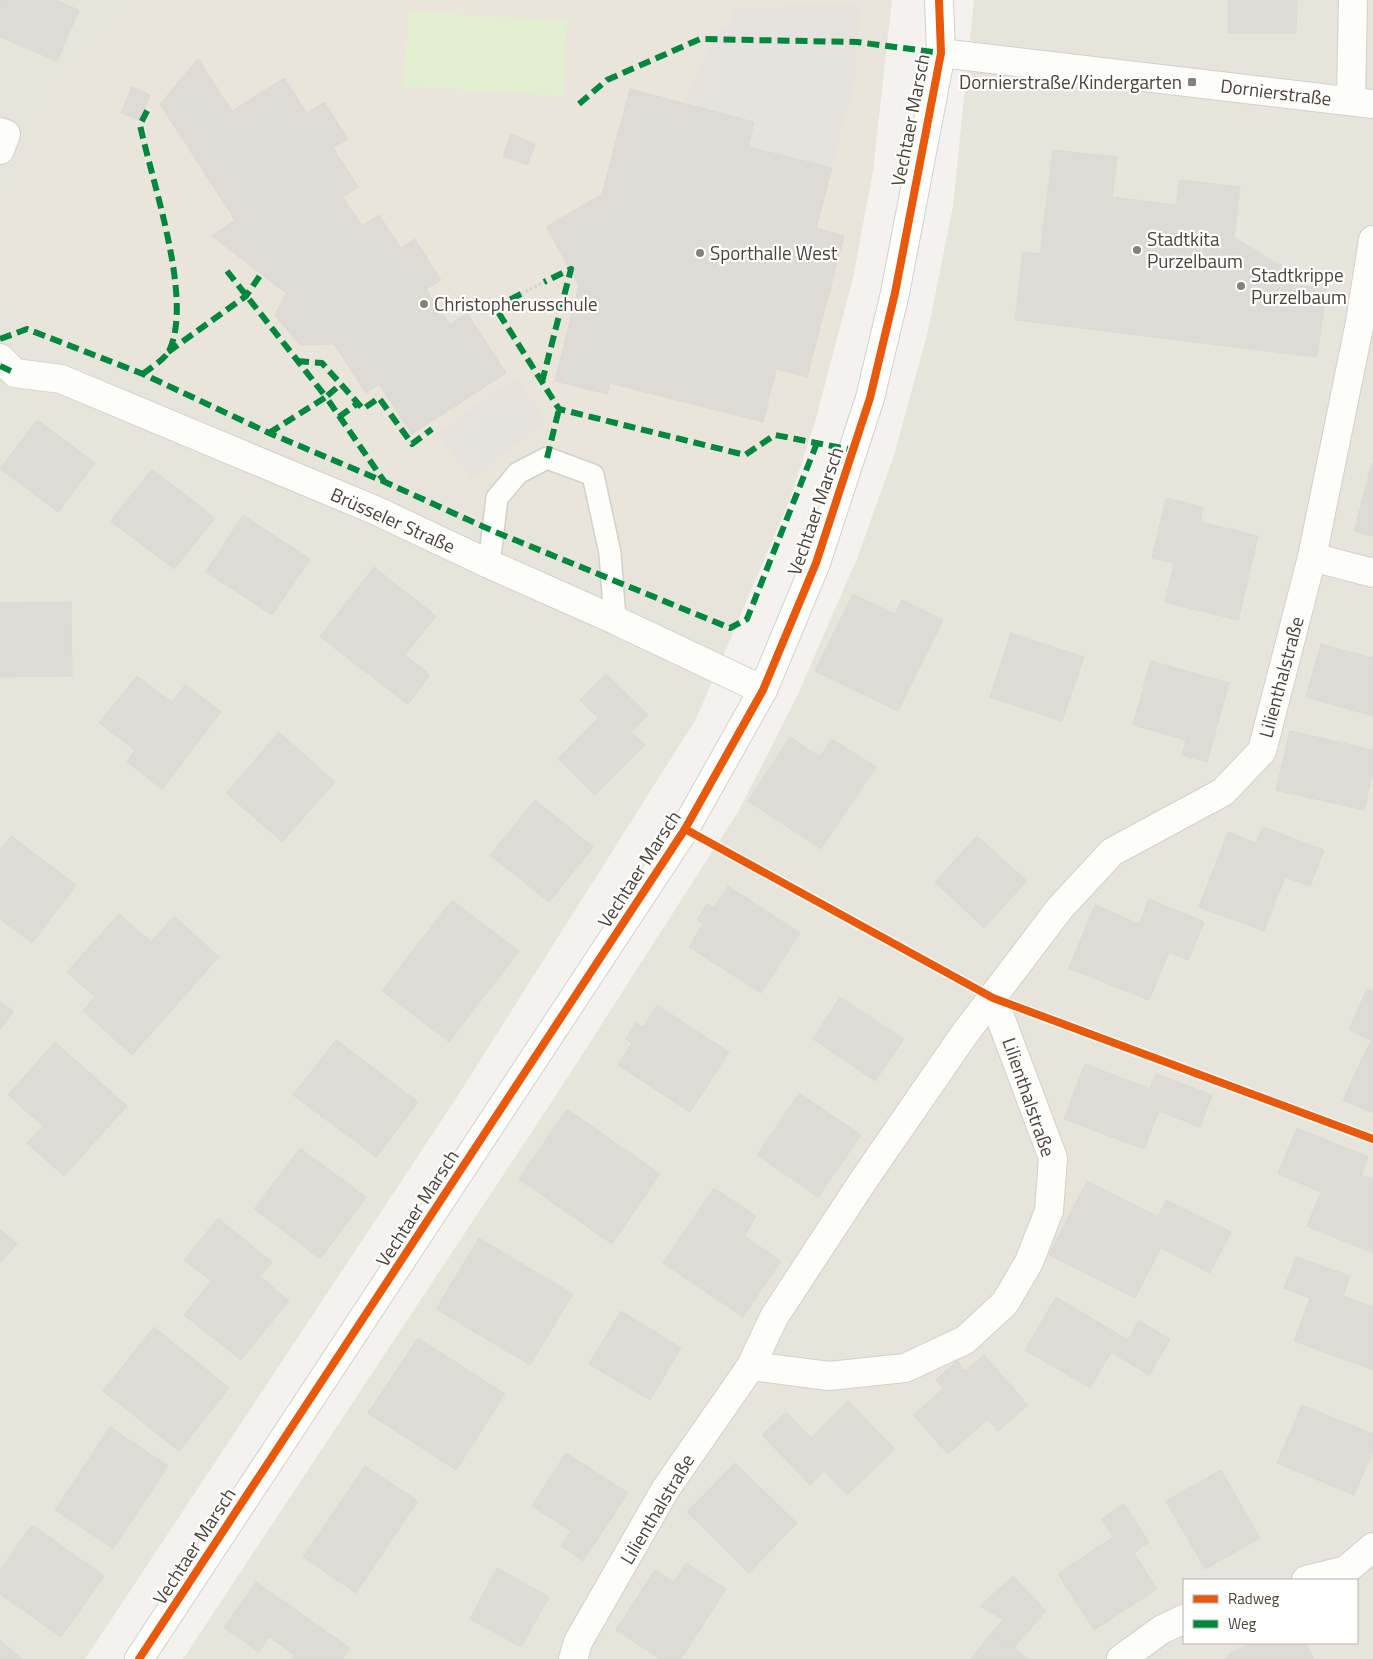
<svg xmlns="http://www.w3.org/2000/svg" width="1373" height="1659" font-family="'Titillium Web',sans-serif">
  <rect width="100%" height="100%" fill="#f4f2ee"/>
  <g fill="#e7e4dc" fill-rule="evenodd">
    <path d="M 0,0 L 892,0 L 873,171 L 853,278 L 815,422 L 789,502 L 696,719 L 457,1097 L 85,1659 L 0,1659 Z"/>
    <path d="M 974,0 L 1373,0 L 1373,1659 L 183,1659 L 564,1083 L 710,855 L 738,812 L 798,694 L 858,556 L 894,455 L 928,331 L 953,206 ZM 1184,1580 L 1357,1580 L 1357,1643 L 1184,1643 Z"/>
  </g>
  <path fill="#eae5da" d="M 137,0 L 886,0 L 870,169 L 807,413 L 725,606 L 75,347 L 24,319 L 0,289 L 0,232 L 46,109 Z"/>
  <path fill="#e1eecf" d="M 409,11 L 567,21 L 563,96 L 403,86 Z"/>
  <g fill="#e6e3df">
    <path d="M 860,5 L 855,79 L 832,168 L 748,147 L 754,121 L 683,103 L 716,32 L 732,27 L 732,7 Z"/>
    <path d="M 516,377 L 547,421 L 471,480 L 437,433 Z"/>
  </g>
  <g fill="#dedbd6" stroke="#dcd9d4">
    <path d="M 0,0 L 55,0 L 79,10 L 57,61 L 0,37 Z"/>
    <path d="M 1228,0 L 1297,0 L 1296,33 L 1228,33 Z"/>
    <path d="M 198,59 L 232,111 L 284,78 L 307,113 L 324,102 L 348,139 L 333,148 L 358,187 L 343,197 L 362,226 L 379,215 L 401,248 L 415,239 L 441,280 L 426,289 L 450,325 L 467,313 L 506,373 L 412,434 L 379,384 L 366,393 L 334,344 L 300,345 L 275,315 L 286,293 L 212,236 L 235,220 L 160,104 Z"/>
    <path d="M 132,87 L 150,95 L 140,120 L 121,113 Z"/>
    <path d="M 630,89 L 754,122 L 748,147 L 832,168 L 816,228 L 844,236 L 807,377 L 776,369 L 763,422 L 610,383 L 607,394 L 555,381 L 579,285 L 546,227 L 602,194 Z"/>
    <path d="M 511,134 L 535,144 L 527,165 L 503,156 Z"/>
    <path d="M 1053,150 L 1117,157 L 1112,197 L 1176,205 L 1180,180 L 1240,187 L 1234,237 L 1295,275 L 1294,285 L 1326,289 L 1317,357 L 1015,320 L 1023,252 L 1040,254 Z"/>
    <path d="M 37,420 L 95,463 L 58,512 L 0,469 Z"/>
    <path d="M 1372,463 L 1373,463 L 1373,536 L 1354,531 Z"/>
    <path d="M 152,469 L 215,518 L 174,569 L 111,521 Z"/>
    <path d="M 1166,498 L 1203,507 L 1200,522 L 1258,536 L 1238,620 L 1165,602 L 1174,563 L 1152,558 Z"/>
    <path d="M 243,515 L 310,559 L 272,615 L 206,572 Z"/>
    <path d="M 374,567 L 436,616 L 405,655 L 430,675 L 408,704 L 320,637 Z"/>
    <path d="M 853,594 L 895,614 L 902,600 L 943,620 L 898,711 L 815,671 Z"/>
    <path d="M 71,602 L 72,676 L 0,677 L 0,603 Z"/>
    <path d="M 1011,633 L 1084,657 L 1062,721 L 990,697 Z"/>
    <path d="M 1321,644 L 1373,658 L 1373,716 L 1306,697 Z"/>
    <path d="M 1151,661 L 1229,683 L 1207,762 L 1182,755 L 1186,740 L 1133,725 Z"/>
    <path d="M 606,674 L 648,715 L 631,732 L 645,745 L 595,795 L 558,759 L 598,718 L 580,700 Z"/>
    <path d="M 137,676 L 172,702 L 185,685 L 221,712 L 162,789 L 127,762 L 135,750 L 99,723 Z"/>
    <path d="M 1290,731 L 1373,750 L 1373,772 L 1364,810 L 1276,790 Z"/>
    <path d="M 279,732 L 335,782 L 282,842 L 226,793 Z"/>
    <path d="M 790,737 L 820,757 L 832,739 L 876,767 L 821,849 L 748,801 Z"/>
    <path d="M 535,800 L 593,847 L 549,902 L 490,855 Z"/>
    <path d="M 1263,827 L 1324,850 L 1310,886 L 1285,877 L 1264,931 L 1199,907 L 1228,832 L 1256,843 Z"/>
    <path d="M 11,836 L 76,885 L 32,943 L 0,919 L 0,851 Z"/>
    <path d="M 977,836 L 1027,881 L 984,928 L 935,882 Z"/>
    <path d="M 728,886 L 800,933 L 761,993 L 689,947 L 703,924 L 697,920 L 707,904 L 714,908 Z"/>
    <path d="M 1149,899 L 1204,922 L 1188,960 L 1169,952 L 1149,1000 L 1069,968 L 1095,905 L 1139,924 Z"/>
    <path d="M 452,900 L 519,951 L 449,1042 L 382,991 Z"/>
    <path d="M 119,914 L 151,942 L 174,916 L 219,957 L 132,1055 L 83,1011 L 95,997 L 67,972 Z"/>
    <path d="M 1367,989 L 1373,992 L 1373,1113 L 1343,1100 L 1371,1040 L 1349,1030 Z"/>
    <path d="M 840,997 L 904,1039 L 875,1081 L 813,1039 Z"/>
    <path d="M 0,1001 L 14,1012 L 0,1029 Z"/>
    <path d="M 657,1005 L 729,1052 L 690,1112 L 618,1065 L 632,1043 L 626,1039 L 636,1023 L 643,1027 Z"/>
    <path d="M 336,1040 L 418,1102 L 376,1157 L 293,1095 Z"/>
    <path d="M 55,1042 L 127,1106 L 64,1176 L 27,1143 L 43,1126 L 8,1095 Z"/>
    <path d="M 1085,1064 L 1150,1089 L 1156,1074 L 1212,1095 L 1200,1127 L 1159,1111 L 1144,1149 L 1064,1119 Z"/>
    <path d="M 799,1093 L 861,1135 L 818,1197 L 757,1155 Z"/>
    <path d="M 567,1109 L 660,1174 L 612,1244 L 519,1179 Z"/>
    <path d="M 1297,1128 L 1368,1157 L 1361,1175 L 1373,1180 L 1373,1253 L 1307,1226 L 1321,1192 L 1278,1174 Z"/>
    <path d="M 300,1148 L 366,1197 L 320,1259 L 254,1209 Z"/>
    <path d="M 1087,1181 L 1158,1217 L 1166,1200 L 1231,1232 L 1210,1273 L 1161,1248 L 1135,1298 L 1049,1255 Z"/>
    <path d="M 714,1188 L 756,1216 L 744,1236 L 781,1261 L 743,1317 L 663,1263 Z"/>
    <path d="M 218,1218 L 272,1262 L 260,1276 L 289,1301 L 241,1360 L 184,1315 L 211,1281 L 184,1260 Z"/>
    <path d="M 0,1229 L 17,1244 L 0,1263 Z"/>
    <path d="M 479,1238 L 573,1294 L 530,1365 L 436,1309 Z"/>
    <path d="M 1296,1257 L 1350,1276 L 1343,1296 L 1373,1307 L 1373,1370 L 1294,1341 L 1310,1298 L 1284,1288 Z"/>
    <path d="M 1056,1297 L 1128,1340 L 1139,1321 L 1170,1339 L 1149,1375 L 1111,1352 L 1090,1388 L 1025,1350 Z"/>
    <path d="M 621,1311 L 681,1348 L 650,1400 L 589,1364 Z"/>
    <path d="M 154,1327 L 229,1388 L 179,1451 L 103,1391 Z"/>
    <path d="M 418,1338 L 505,1394 L 456,1470 L 368,1413 Z"/>
    <path d="M 984,1355 L 1028,1405 L 998,1431 L 988,1419 L 948,1454 L 913,1415 L 943,1389 L 936,1380 L 957,1361 L 965,1371 Z"/>
    <path d="M 848,1401 L 895,1449 L 847,1495 L 824,1471 L 810,1485 L 762,1435 L 786,1412 L 811,1438 Z"/>
    <path d="M 1302,1405 L 1373,1434 L 1373,1450 L 1354,1495 L 1277,1463 Z"/>
    <path d="M 110,1427 L 168,1466 L 113,1549 L 55,1510 Z"/>
    <path d="M 566,1453 L 628,1493 L 583,1561 L 561,1546 L 571,1531 L 532,1506 Z"/>
    <path d="M 735,1463 L 797,1523 L 749,1573 L 687,1512 Z"/>
    <path d="M 365,1466 L 418,1501 L 356,1593 L 303,1557 Z"/>
    <path d="M 1221,1470 L 1260,1538 L 1205,1569 L 1166,1501 Z"/>
    <path d="M 1124,1504 L 1149,1542 L 1134,1553 L 1157,1589 L 1094,1630 L 1058,1574 L 1113,1537 L 1101,1519 Z"/>
    <path d="M 32,1525 L 104,1576 L 61,1637 L 0,1594 L 0,1570 Z"/>
    <path d="M 686,1563 L 726,1589 L 681,1659 L 660,1659 L 616,1630 L 655,1570 L 674,1582 Z"/>
    <path d="M 497,1568 L 549,1597 L 521,1647 L 470,1619 Z"/>
    <path d="M 1013,1576 L 1046,1611 L 1014,1648 L 992,1632 L 1004,1620 L 980,1606 Z"/>
    <path d="M 256,1582 L 350,1648 L 343,1659 L 291,1659 L 295,1655 L 269,1637 L 259,1652 L 224,1628 Z"/>
    <path d="M 992,1632 L 1014,1648 L 1029,1659 L 971,1659 Z"/>
    <path d="M 0,1640 L 22,1659 L 0,1659 Z"/>
    <path d="M 1249,1643 L 1305,1643 L 1314,1659 L 1235,1659 L 1231,1653 Z"/>
    <path d="M 1231,1653 L 1235,1659 L 1224,1659 Z"/>
  </g>
  <g fill="none" stroke-linecap="round" stroke-linejoin="round">
    <defs>
      <path id="service" d="M 489,564 L 497,498 L 518,473 L 547,458 L 593,475 L 610,553 L 615,620"/>
      <g id="minor">
        <path d="M 941,53 L 1373,104"/>
        <path d="M 1351,100 L 1353,0"/>
        <path d="M 0,132 L 6,134 L 0,150"/>
        <path d="M 0,358 L 15,373 L 61,379 L 377,511 L 489,564 L 615,620 L 763,690"/>
        <path d="M 1312,557 L 1373,573"/>
        <path d="M 751,1366 L 829,1376 L 905,1368 L 965,1340 L 1005,1303 L 1029,1262 L 1049,1211 L 1053,1158 L 993,998"/>
        <path d="M 1306,1580 L 1346,1570 L 1373,1547"/>
        <path d="M 573,1659 L 578,1642 L 665,1490 L 751,1366 L 774,1317 L 863,1181 L 963,1036 L 1060,908 L 1112,852 L 1223,792 L 1262,751 L 1312,557 L 1360,322 L 1373,240"/>
        <path d="M 1121,1659 L 1161,1630 L 1184,1619"/>
      </g>
      <path id="tertiary" d="M 139,1659 L 685,829 L 763,690 L 816,563 L 870,398 L 895,293 L 941,53 L 939,0"/>
    </defs>
    <use href="#service" stroke="#d2d0cb" stroke-width="24"/>
    <use href="#minor" stroke="#d2d0cb" stroke-width="30"/>
    <use href="#tertiary" stroke="#d2d0cb" stroke-width="30"/>
    <path stroke="#d3d2cc" stroke-width="3" stroke-dasharray="2.5 2.5" stroke-linecap="butt" d="M 521,294 L 544,282"/>
    <use href="#service" stroke="#fdfdfc" stroke-width="21"/>
    <use href="#minor" stroke="#fdfdfc" stroke-width="28"/>
    <use href="#tertiary" stroke="#fdfdfc" stroke-width="28"/>
    <g stroke="#00873e" stroke-width="6" stroke-dasharray="12 6" stroke-linecap="butt">
      <path d="M 579,104 L 607,80 L 700,39 L 857,42 L 941,53"/>
      <path d="M 227,271 L 326,397 L 341,384"/>
      <path d="M 521,294 L 495,307 L 559,409 L 745,455 L 775,435 L 853,450"/>
      <path d="M 0,339 L 27,329 L 143,374 L 269,433 L 385,482 L 493,531 L 730,628 L 747,619 L 817,443"/>
      <path d="M 168,352 L 246,296 L 261,274"/>
      <path d="M 297,361 L 322,363 L 363,409 L 379,398 L 412,444 L 432,429"/>
      <path d="M 0,366 L 15,373"/>
      <path d="M 143,374 C 150,368 164,360 169,351 C 194,300 152,182 140,125 L 149,107"/>
      <path d="M 542,382 L 571,269 L 544,282"/>
      <path d="M 339,417 L 358,403"/>
      <path d="M 269,433 L 326,397 L 384,481"/>
      <path d="M 547,458 L 559,409"/>
    </g>
    <defs>
      <g id="cycleway">
        <path d="M 685,829 L 993,998 L 1373,1139"/>
        <path d="M 139,1659 L 685,829 L 763,690 L 816,563 L 870,398 L 895,293 L 941,53 L 939,0"/>
      </g>
    </defs>
    <use href="#cycleway" stroke="#fff" stroke-width="11"/>
    <use href="#cycleway" stroke="#e8590c" stroke-width="8"/>
  </g>
  <g fill="#868178" stroke="#fff" stroke-width="2">
    <rect x="1187" y="77" width="10" height="10" rx="2.5"/>
    <circle cx="1137" cy="250" r="5"/>
    <circle cx="700" cy="253" r="5"/>
    <circle cx="1241" cy="286" r="5"/>
    <circle cx="424" cy="304" r="5"/>
  </g>
  <g text-anchor="middle" stroke-width="4.5" stroke-linejoin="round" paint-order="stroke">
    <g font-size="19" fill="#4b4439" stroke="#fff" text-anchor="start">
      <text x="1182" y="89" text-anchor="end">Dornierstraße/Kindergarten</text>
      <text x="1147" y="246">Stadtkita<tspan x="1147" dy="22">Purzelbaum</tspan></text>
      <text x="710" y="260">Sporthalle West</text>
      <text x="1251" y="282">Stadtkrippe<tspan x="1251" dy="22">Purzelbaum</tspan></text>
      <text x="434" y="311">Christopherusschule</text>
    </g>
    <g font-size="19" fill="#4b4439" stroke="#fff">
      <text transform="translate(1276 92) rotate(7)" y="7">Dornierstraße</text>
      <text transform="translate(910 120) rotate(-79)" y="7">Vechtaer Marsch</text>
      <text transform="translate(815 511) rotate(-71)" y="7">Vechtaer Marsch</text>
      <text transform="translate(393 520) rotate(24)" y="7">Brüsseler Straße</text>
      <text transform="translate(1281 677) rotate(-75)" y="7">Lilienthalstraße</text>
      <text transform="translate(639 869) rotate(-57)" y="7">Vechtaer Marsch</text>
      <text transform="translate(1029 1097) rotate(71)" y="7">Lilienthalstraße</text>
      <text transform="translate(417 1208) rotate(-57)" y="7">Vechtaer Marsch</text>
      <text transform="translate(657 1509) rotate(-59)" y="7">Lilienthalstraße</text>
      <text transform="translate(194 1546) rotate(-57)" y="7">Vechtaer Marsch</text>
    </g>
  </g>
  <rect x="1183" y="1579" width="175" height="65" fill="#ffffff" stroke="#b7b4b0"/>
  <rect x="1193" y="1595" width="25" height="8" fill="#e8590c" stroke="#b7b4b0"/>
  <text x="1228" y="1604" font-size="15" fill="#4b4439">Radweg</text>
  <rect x="1193" y="1620" width="25" height="8" fill="#00873e" stroke="#b7b4b0"/>
  <text x="1228" y="1629" font-size="15" fill="#4b4439">Weg</text>
</svg>
